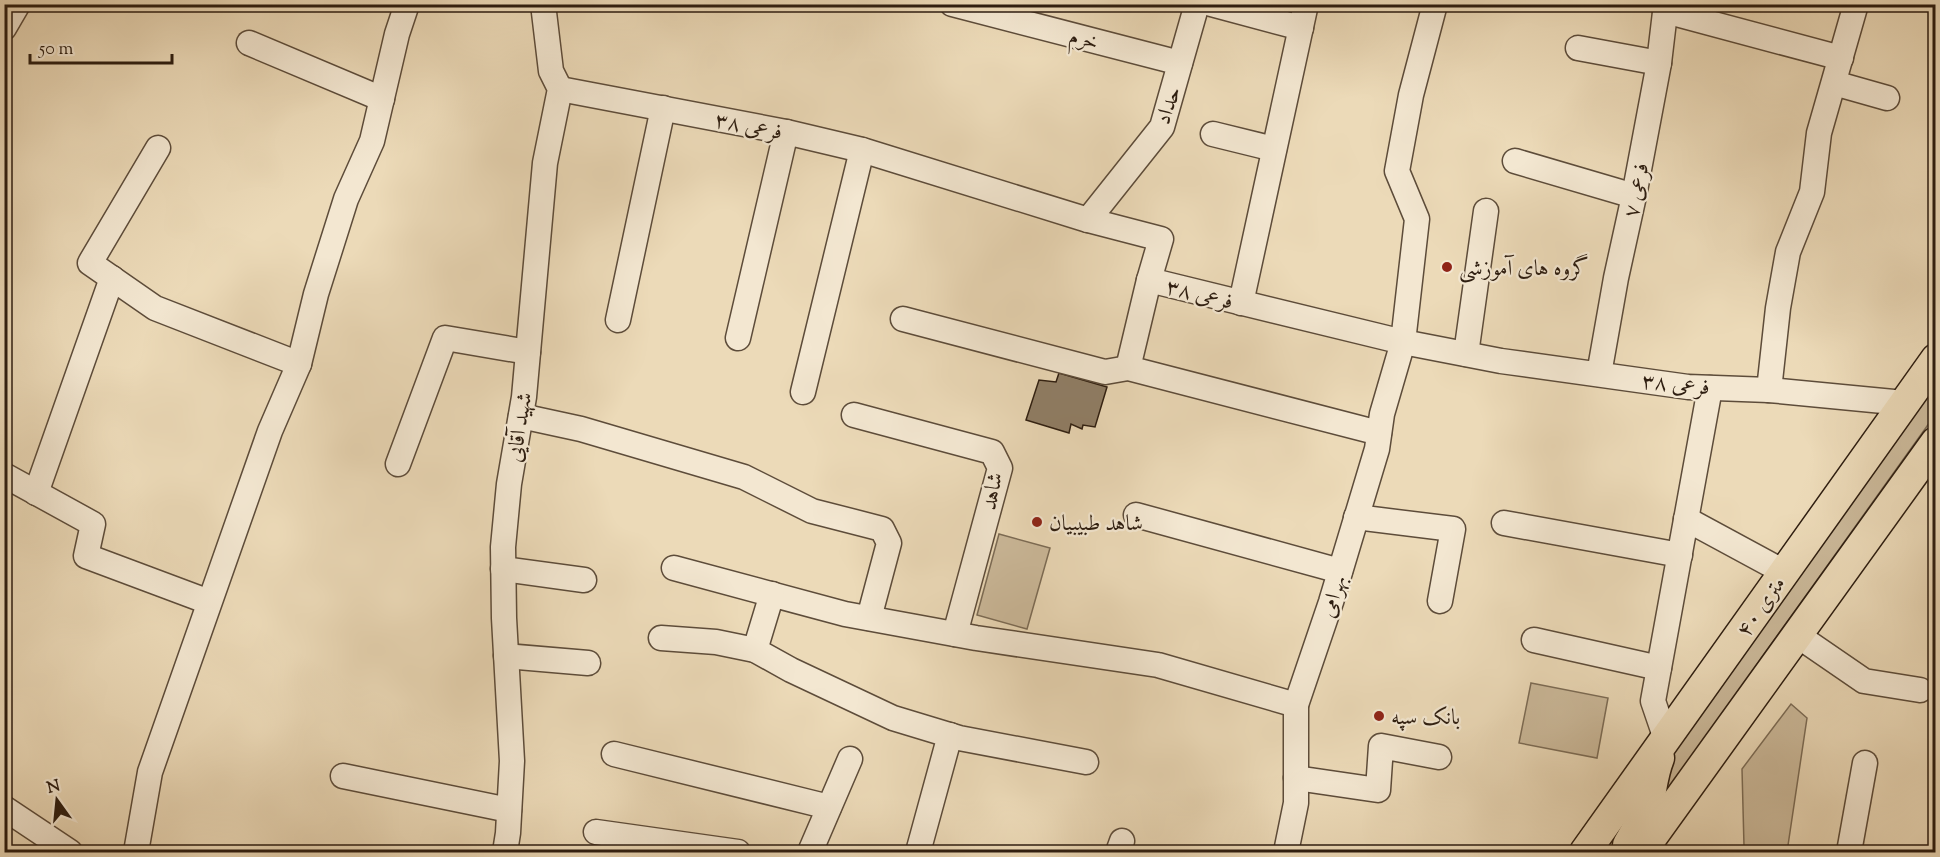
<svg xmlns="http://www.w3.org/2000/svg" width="1940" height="857" font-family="'Sorts Mill Goudy',Amiri,serif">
  <rect width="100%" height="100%" fill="#ecdab8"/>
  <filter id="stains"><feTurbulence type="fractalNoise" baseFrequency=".00333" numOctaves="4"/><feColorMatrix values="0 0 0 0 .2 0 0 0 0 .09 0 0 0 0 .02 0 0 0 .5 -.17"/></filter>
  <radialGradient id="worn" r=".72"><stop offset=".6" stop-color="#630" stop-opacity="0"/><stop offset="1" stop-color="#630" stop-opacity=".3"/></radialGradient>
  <g fill="#ccba9b" stroke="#7c6c56" stroke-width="1.5">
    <path d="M 1935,374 L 1935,415 L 1762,657 L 1658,812 L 1669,759 Z"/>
    <path d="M 999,534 L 1050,548 L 1027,629 L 977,615 Z"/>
    <path d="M 1531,683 L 1608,698 L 1597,758 L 1519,743 Z"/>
    <path d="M 1791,704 L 1807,718 L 1787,852 L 1742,852 L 1744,846 L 1742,769 Z"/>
  </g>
  <path fill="#907f67" stroke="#2d1d10" stroke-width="1.5" d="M 1059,373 L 1107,387 L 1095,427 L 1083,425 L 1082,429 L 1071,424 L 1069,433 L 1026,420 L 1039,380 L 1056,382 Z"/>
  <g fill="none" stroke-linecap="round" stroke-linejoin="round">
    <defs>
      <g id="minor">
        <path d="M 952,4 L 1180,63"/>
        <path d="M 1211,4 L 1301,28"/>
        <path d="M 1665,11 L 1841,58"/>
        <path d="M 4,28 L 18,4"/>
        <path d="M 249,43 L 382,99"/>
        <path d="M 1578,48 L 1659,63"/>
        <path d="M 1834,83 L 1887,98"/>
        <path d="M 560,89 L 786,132 L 862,150 L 1088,220 L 1161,239 L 1149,280 L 1403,342 L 1501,361 L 1688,387 L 1769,390 L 1904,403"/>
        <path d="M 1213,134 L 1274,149"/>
        <path d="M 158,148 L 90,263 L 155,308 L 299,364"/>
        <path d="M 1515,161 L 1634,196"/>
        <path d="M 1088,220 L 1162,127 L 1197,4"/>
        <path d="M 1241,303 L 1306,4"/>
        <path d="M 903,319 L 1105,372 L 1128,368 L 1379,433"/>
        <path d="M 618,320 L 663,108"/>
        <path d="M 738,338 L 786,132"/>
        <path d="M 1466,354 L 1486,211"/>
        <path d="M 1128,368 L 1149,280"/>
        <path d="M 1599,374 L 1616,278 L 1634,196 L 1659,63 L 1666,4"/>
        <path d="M 1769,390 L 1778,308 L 1788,252 L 1812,192 L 1819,133 L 1856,4"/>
        <path d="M 803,392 L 862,150"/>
        <path d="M 854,415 L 992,452 L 1000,468 L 955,634"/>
        <path d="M 521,416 L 581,429 L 744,477 L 812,511 L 882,529 L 889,543 L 869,618"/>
        <path d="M 398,464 L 445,338 L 528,352"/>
        <path d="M 4,475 L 93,524 L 86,556 L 209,602"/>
        <path d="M 36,493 L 112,278"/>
        <path d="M 1136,515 L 1340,571"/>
        <path d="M 1356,517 L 1453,529 L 1440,601"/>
        <path d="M 1686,519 L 1784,572"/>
        <path d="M 1504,523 L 1680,555"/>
        <path d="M 674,568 L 845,614 L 976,638 L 1158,665 L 1296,705"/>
        <path d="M 503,569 L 584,580"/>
        <path d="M 1797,635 L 1864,681 L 1920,690"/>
        <path d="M 661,638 L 716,642 L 755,650 L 791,670 L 893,718 L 959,738 L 1086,762"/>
        <path d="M 1534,640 L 1659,668"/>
        <path d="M 755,650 L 772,594"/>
        <path d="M 506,656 L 588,663"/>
        <path d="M 1666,739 L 1653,701 L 1710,388"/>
        <path d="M 614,754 L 829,807"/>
        <path d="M 343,776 L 509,810"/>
        <path d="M 1296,778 L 1378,790 L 1381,746 L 1439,757"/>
        <path d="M 4,808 L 70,852"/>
        <path d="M 596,832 L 738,852"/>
        <path d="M 136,852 L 150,772 L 270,431 L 299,364 L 316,294 L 346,199 L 372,141 L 397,34 L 407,4"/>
        <path d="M 505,852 L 508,833 L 512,761 L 504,618 L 503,547 L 509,484 L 524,397 L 545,163 L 560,89 L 551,71 L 543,4"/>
        <path d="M 810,852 L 850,759"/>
        <path d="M 918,852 L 950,735"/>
        <path d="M 1118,852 L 1122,841"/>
        <path d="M 1286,852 L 1296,803 L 1296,705 L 1331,602 L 1377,449 L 1382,414 L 1403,342 L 1417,219 L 1397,171 L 1411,95 L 1435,4"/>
        <path d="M 1849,852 L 1865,763"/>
      </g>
      <g id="major">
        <path d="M 1628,845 C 1636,831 1645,817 1649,801 C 1652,786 1653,773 1659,758"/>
        <path d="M 1585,852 L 1936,359"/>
        <path d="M 1641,852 L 1936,442"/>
      </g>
    </defs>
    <use href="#minor" stroke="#5d4c3a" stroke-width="27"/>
    <use href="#major" stroke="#2d1d10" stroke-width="33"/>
    <use href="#minor" stroke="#f3e7d1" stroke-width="24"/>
    <use href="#major" stroke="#ecdab8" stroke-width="30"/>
  </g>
  <g fill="#8f2418" stroke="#f3e7d1" stroke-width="2">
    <circle cx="1447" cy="267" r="6"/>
    <circle cx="1037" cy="522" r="6"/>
    <circle cx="1379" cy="716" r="6"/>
  </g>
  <g text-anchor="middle" stroke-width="4.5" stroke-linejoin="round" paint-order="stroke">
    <g font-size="22" fill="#2d1d10" stroke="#f3e7d1">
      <text transform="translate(1084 38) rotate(14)" y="8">خرم</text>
      <text transform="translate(1167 105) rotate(-71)" y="8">حداد</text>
      <text transform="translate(749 125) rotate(11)" y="8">فرعی ۳۸</text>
      <text transform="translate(1635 190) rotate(-78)" y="8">فرعی ۷</text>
      <text transform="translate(1200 293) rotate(14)" y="8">فرعی ۳۸</text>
      <text transform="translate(1676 383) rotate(6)" y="8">فرعی ۳۸</text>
      <text transform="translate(518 427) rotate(-81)" y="8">شهید آقایی</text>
      <text transform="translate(991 491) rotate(-79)" y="8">شاهد</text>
      <text transform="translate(1332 596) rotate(-73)" y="8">بهرامی</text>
      <text transform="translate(1760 606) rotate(-55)" y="8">۴۰ متری</text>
    </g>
    <g font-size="22" fill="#2d1d10" stroke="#f3e7d1" text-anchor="start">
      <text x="1459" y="275">گروه های آموزشی</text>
      <text x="1049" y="530">شاهد طبیبیان</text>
      <text x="1391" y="724">بانک سپه</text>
    </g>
  </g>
  <rect width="1940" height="857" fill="none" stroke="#ecdab8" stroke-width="24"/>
  <rect x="6" y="6" width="1928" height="845" fill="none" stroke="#2d1d10" stroke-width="3"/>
  <rect x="12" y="12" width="1916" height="833" fill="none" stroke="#2d1d10" stroke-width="1.5"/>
  <g transform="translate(57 800) rotate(345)" stroke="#f3e7d1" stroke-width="4.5" paint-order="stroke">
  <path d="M0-4.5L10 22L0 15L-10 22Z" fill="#2d1d10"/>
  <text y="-9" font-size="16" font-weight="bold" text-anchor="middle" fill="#2d1d10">N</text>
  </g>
  <path d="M30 54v9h142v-9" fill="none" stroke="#2d1d10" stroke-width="3"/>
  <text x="39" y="54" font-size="18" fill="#2d1d10" stroke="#f3e7d1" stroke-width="4.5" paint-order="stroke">50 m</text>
  <rect width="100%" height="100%" filter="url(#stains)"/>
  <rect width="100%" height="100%" fill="url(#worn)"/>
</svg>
